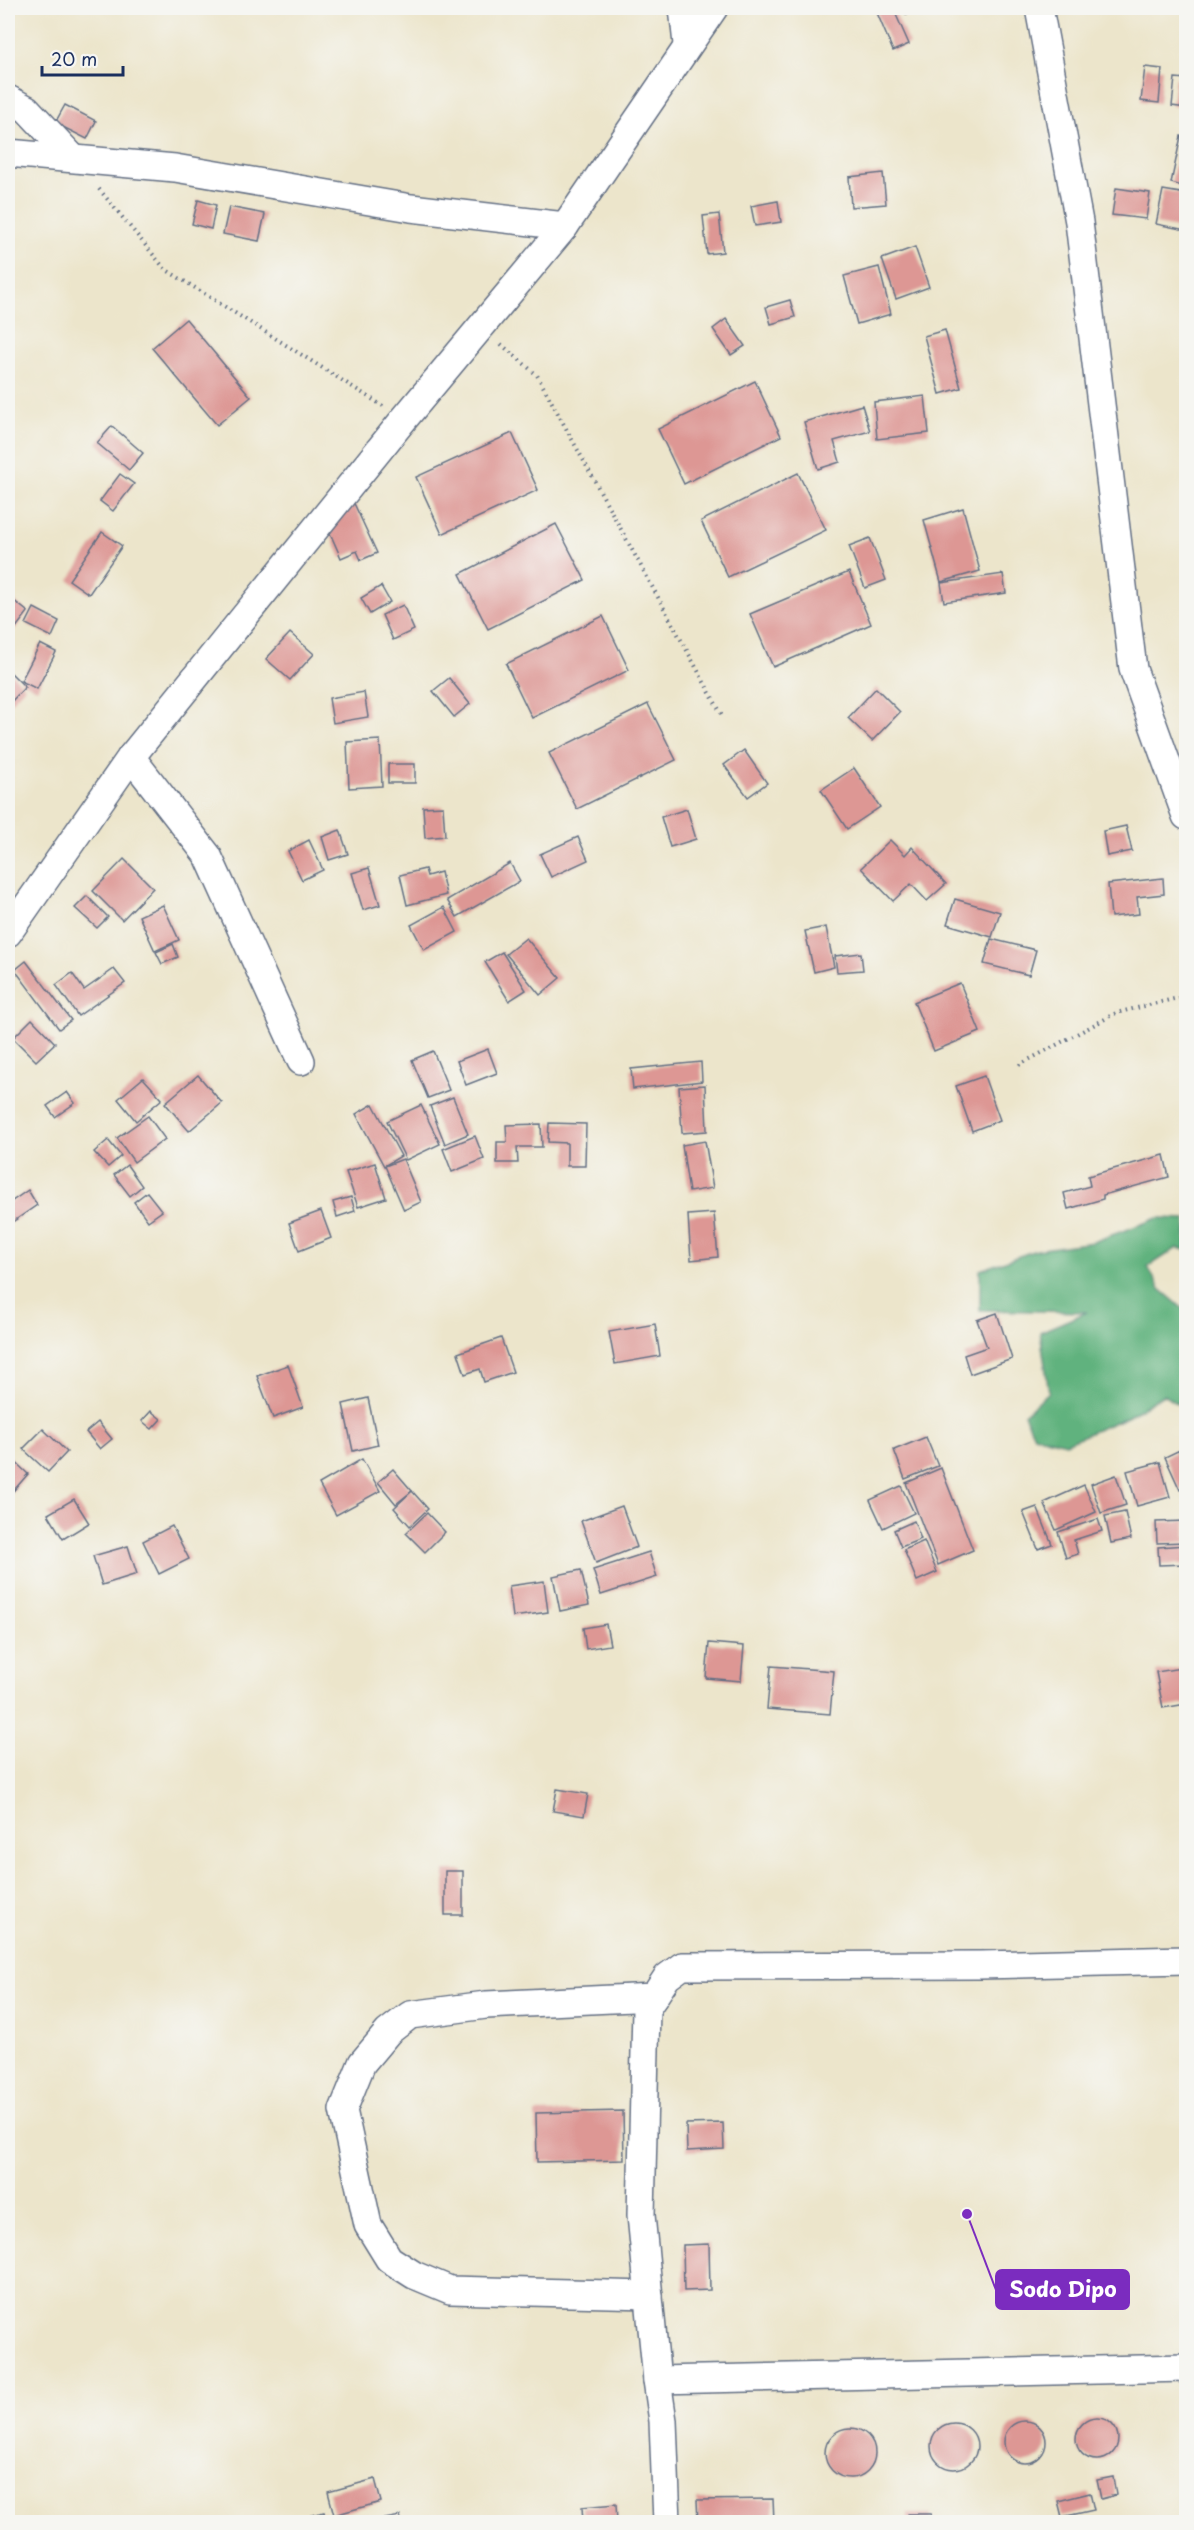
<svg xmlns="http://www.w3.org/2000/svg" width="1194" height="2530" font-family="'Playpen Sans',sans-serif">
  <rect width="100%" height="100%" fill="#f6f6f2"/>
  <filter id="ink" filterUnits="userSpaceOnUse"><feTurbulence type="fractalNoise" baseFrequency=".0167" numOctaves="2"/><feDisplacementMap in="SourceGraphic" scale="12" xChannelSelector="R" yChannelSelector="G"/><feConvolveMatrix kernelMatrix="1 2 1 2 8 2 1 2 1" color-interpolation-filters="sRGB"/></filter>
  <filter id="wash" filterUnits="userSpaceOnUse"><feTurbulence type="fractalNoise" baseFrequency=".008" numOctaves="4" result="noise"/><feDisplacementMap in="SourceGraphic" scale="24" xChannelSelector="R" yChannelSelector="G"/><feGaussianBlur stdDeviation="1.35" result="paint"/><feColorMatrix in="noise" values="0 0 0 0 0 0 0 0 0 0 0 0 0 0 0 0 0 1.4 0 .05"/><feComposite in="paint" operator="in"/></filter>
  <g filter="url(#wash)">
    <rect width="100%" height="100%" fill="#ece5cb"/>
    <path fill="#61b27e" stroke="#3e706e" stroke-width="1.5" d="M 1158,1218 L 1186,1219 L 1186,1250 L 1177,1248 L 1148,1267 L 1160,1289 L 1186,1311 L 1186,1409 L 1163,1395 L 1127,1417 L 1066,1443 L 1034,1435 L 1024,1414 L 1049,1392 L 1040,1332 L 1087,1312 L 980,1310 L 980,1270 L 1036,1250 L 1093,1242 Z"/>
    <g id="blocks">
      <g fill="#dd9794">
        <path d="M 875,8 L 893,8 L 909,44 L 893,51 Z"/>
        <path d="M 904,8 L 917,8 L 918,11 L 906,14 Z"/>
        <path d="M 1145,67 L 1162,69 L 1159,103 L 1141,101 Z"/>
        <path d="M 1175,78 L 1186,79 L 1186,108 L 1172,106 Z"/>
        <path d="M 65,105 L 96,121 L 87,139 L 55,123 Z"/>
        <path d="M 1181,136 L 1186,137 L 1186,187 L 1171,183 Z"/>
        <path d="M 883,173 L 886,204 L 851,207 L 849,177 Z"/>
        <path d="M 1116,188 L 1150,193 L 1146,219 L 1112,215 Z"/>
        <path d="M 1163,190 L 1186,194 L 1186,230 L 1156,224 Z"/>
        <path d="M 198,200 L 216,205 L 211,229 L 192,224 Z"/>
        <path d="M 778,201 L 781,222 L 755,226 L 751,206 Z"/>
        <path d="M 229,207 L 265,214 L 259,241 L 223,234 Z"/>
        <path d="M 719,214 L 723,252 L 707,254 L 703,216 Z"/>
        <path d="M 915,247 L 929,287 L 896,299 L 882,259 Z"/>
        <path d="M 879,267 L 891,314 L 857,324 L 844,276 Z"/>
        <path d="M 790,300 L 795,317 L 771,324 L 766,307 Z"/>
        <path d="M 186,319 L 251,397 L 217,425 L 152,348 Z"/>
        <path d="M 726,319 L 745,346 L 731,355 L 713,329 Z"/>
        <path d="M 945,330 L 961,388 L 940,394 L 924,336 Z"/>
        <path d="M 755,381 L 781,436 L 684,484 L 658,429 Z"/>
        <path d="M 925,396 L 929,433 L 877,439 L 874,402 Z"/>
        <path d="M 862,405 L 870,431 L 834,441 L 840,462 L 818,469 L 804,422 Z"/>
        <path d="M 112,426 L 143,453 L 129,470 L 97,443 Z"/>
        <path d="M 512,433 L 538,490 L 442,534 L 416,477 Z"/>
        <path d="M 798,473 L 826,530 L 728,577 L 701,521 Z"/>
        <path d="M 120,474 L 134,484 L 113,511 L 100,501 Z"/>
        <path d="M 352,499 L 377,553 L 361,560 L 357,551 L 341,558 L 326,524 Z"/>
        <path d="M 963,508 L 980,571 L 941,582 L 924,520 Z"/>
        <path d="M 556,524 L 585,580 L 488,629 L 460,574 Z"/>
        <path d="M 102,532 L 122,546 L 89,594 L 69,580 Z"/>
        <path d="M 870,538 L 886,580 L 865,588 L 849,546 Z"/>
        <path d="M 849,572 L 871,624 L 773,667 L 750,614 Z"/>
        <path d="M 1003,574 L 1006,593 L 944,602 L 941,583 Z"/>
        <path d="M 381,586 L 390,602 L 370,614 L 361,598 Z"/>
        <path d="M 8,596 L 28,612 L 8,638 Z"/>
        <path d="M 403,605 L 414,630 L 393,640 L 382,615 Z"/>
        <path d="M 34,608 L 59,621 L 52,637 L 26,624 Z"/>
        <path d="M 603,616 L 629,670 L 532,718 L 506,664 Z"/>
        <path d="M 290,633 L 314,654 L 290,680 L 266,659 Z"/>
        <path d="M 40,644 L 56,652 L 37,689 L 21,681 Z"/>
        <path d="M 8,670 L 25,687 L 8,705 Z"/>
        <path d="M 449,678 L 470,704 L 454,717 L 433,691 Z"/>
        <path d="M 876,688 L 900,712 L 872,741 L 848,718 Z"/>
        <path d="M 364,692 L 368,717 L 333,723 L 329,698 Z"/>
        <path d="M 648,704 L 676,760 L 577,809 L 549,753 Z"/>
        <path d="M 380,740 L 382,786 L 349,788 L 347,742 Z"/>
        <path d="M 744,750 L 767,783 L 748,797 L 724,765 Z"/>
        <rect x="388" y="764" width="27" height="19"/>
        <path d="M 854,768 L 880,807 L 847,829 L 821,790 Z"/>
        <path d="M 443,806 L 445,836 L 425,838 L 423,807 Z"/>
        <path d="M 687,809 L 696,839 L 670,847 L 661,817 Z"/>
        <path d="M 1126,826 L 1132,851 L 1107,856 L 1103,831 Z"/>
        <path d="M 340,830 L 348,854 L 329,860 L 322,837 Z"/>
        <path d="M 578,837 L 588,860 L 551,877 L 540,854 Z"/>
        <path d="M 309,840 L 323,870 L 302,880 L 288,851 Z"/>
        <path d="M 890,840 L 905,855 L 912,847 L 946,884 L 927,901 L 911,884 L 893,901 L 861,868 Z"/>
        <path d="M 124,859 L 153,888 L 122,920 L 93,891 Z"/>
        <path d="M 510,863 L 520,881 L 457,917 L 447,900 Z"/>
        <path d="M 369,868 L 380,905 L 363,910 L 352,873 Z"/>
        <path d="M 425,869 L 427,876 L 441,872 L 446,895 L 407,905 L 400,875 Z"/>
        <path d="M 1163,878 L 1164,894 L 1137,897 L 1139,914 L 1111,917 L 1108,884 Z"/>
        <path d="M 87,896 L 108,917 L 97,928 L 75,908 Z"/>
        <path d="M 955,899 L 1000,912 L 992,937 L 947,924 Z"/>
        <path d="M 163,905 L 179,940 L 155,951 L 139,916 Z"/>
        <path d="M 444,907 L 457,932 L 424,950 L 411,925 Z"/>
        <path d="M 826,927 L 834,967 L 814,972 L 805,931 Z"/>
        <path d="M 526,938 L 560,978 L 540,995 L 506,954 Z"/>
        <path d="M 991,939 L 1036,950 L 1029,975 L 984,964 Z"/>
        <path d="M 173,944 L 178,957 L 162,964 L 156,952 Z"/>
        <path d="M 502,952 L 526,990 L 509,1001 L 485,962 Z"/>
        <path d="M 861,953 L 863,970 L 837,972 L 835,956 Z"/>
        <path d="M 26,961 L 71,1020 L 59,1029 L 15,970 Z"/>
        <path d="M 114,969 L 125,983 L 78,1016 L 56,985 L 72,973 L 84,990 Z"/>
        <path d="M 960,983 L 980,1032 L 934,1051 L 914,1002 Z"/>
        <path d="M 32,1019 L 55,1043 L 36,1061 L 13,1038 Z"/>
        <path d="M 488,1049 L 497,1073 L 466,1085 L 457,1061 Z"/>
        <path d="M 433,1051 L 449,1090 L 428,1098 L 412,1060 Z"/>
        <path d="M 701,1062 L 702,1081 L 633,1089 L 631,1069 Z"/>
        <path d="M 198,1075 L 222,1103 L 189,1131 L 165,1103 Z"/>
        <path d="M 984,1076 L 1000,1120 L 972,1131 L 956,1086 Z"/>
        <path d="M 143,1078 L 162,1099 L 136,1121 L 118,1099 Z"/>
        <path d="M 705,1085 L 707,1131 L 682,1133 L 679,1087 Z"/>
        <path d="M 67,1092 L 75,1103 L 55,1117 L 47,1106 Z"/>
        <path d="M 453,1097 L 468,1134 L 445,1144 L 430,1106 Z"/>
        <path d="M 373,1104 L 401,1156 L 384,1166 L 356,1114 Z"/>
        <path d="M 421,1105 L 440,1144 L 406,1160 L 387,1121 Z"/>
        <path d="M 148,1116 L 165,1139 L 134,1162 L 117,1138 Z"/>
        <path d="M 549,1123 L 586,1124 L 585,1166 L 567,1166 L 567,1143 L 548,1142 Z"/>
        <path d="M 541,1124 L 542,1147 L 517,1147 L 518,1163 L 497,1163 L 497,1142 L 507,1142 L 506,1125 Z"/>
        <path d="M 475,1136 L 484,1159 L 452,1172 L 443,1149 Z"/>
        <path d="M 108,1140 L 121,1156 L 108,1167 L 94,1152 Z"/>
        <path d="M 705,1141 L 713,1188 L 689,1192 L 682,1145 Z"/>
        <path d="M 1164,1155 L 1169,1177 L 1103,1195 L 1103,1199 L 1068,1209 L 1064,1193 L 1090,1186 L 1088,1176 Z"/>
        <path d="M 403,1159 L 421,1202 L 404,1210 L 385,1166 Z"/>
        <path d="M 375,1163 L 386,1198 L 358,1207 L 346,1172 Z"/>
        <path d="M 127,1165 L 142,1186 L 130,1196 L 114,1175 Z"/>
        <path d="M 28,1190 L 37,1205 L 8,1225 L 8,1204 Z"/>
        <path d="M 147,1192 L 162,1211 L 148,1221 L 134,1202 Z"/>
        <path d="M 351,1197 L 355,1211 L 337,1217 L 333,1202 Z"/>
        <path d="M 321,1211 L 331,1238 L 299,1251 L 289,1223 Z"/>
        <path d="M 714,1213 L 718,1257 L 691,1260 L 688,1215 Z"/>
        <path d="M 997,1313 L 1012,1359 L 970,1374 L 964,1355 L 987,1347 L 977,1320 Z"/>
        <path d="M 655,1324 L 660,1356 L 615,1364 L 609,1332 Z"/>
        <path d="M 501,1338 L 513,1372 L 484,1382 L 480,1369 L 465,1374 L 458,1353 Z"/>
        <path d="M 288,1365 L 303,1407 L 273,1418 L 257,1376 Z"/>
        <path d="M 368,1398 L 378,1445 L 353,1451 L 343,1404 Z"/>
        <path d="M 151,1411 L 161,1419 L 152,1429 L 142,1421 Z"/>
        <path d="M 98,1422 L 112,1439 L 100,1449 L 86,1432 Z"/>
        <path d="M 43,1429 L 67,1452 L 48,1472 L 23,1449 Z"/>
        <path d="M 926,1437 L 938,1466 L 905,1479 L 894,1450 Z"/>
        <path d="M 1186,1447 L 1186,1487 L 1180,1490 L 1165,1457 Z"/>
        <path d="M 8,1455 L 28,1474 L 8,1497 Z"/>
        <path d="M 362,1459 L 380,1491 L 336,1515 L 319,1484 Z"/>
        <path d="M 1160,1462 L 1170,1497 L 1137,1506 L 1127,1471 Z"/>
        <path d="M 941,1468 L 973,1550 L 938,1565 L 906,1483 Z"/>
        <path d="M 393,1469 L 412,1491 L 396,1504 L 378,1482 Z"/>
        <path d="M 1116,1475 L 1126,1505 L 1101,1513 L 1091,1484 Z"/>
        <path d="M 1084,1485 L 1096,1512 L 1056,1530 L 1044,1503 Z"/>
        <path d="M 901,1486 L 914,1513 L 883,1528 L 870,1500 Z"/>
        <path d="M 412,1491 L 428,1509 L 410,1526 L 394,1508 Z"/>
        <path d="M 74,1499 L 89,1523 L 63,1539 L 48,1514 Z"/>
        <path d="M 622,1506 L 637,1547 L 596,1563 L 581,1521 Z"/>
        <path d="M 1037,1507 L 1052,1544 L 1038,1549 L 1023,1512 Z"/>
        <path d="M 1125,1512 L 1131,1539 L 1111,1543 L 1105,1516 Z"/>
        <path d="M 427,1513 L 445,1532 L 425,1552 L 406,1533 Z"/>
        <path d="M 1098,1519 L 1102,1531 L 1074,1540 L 1078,1554 L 1066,1558 L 1058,1532 Z"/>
        <path d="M 914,1521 L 921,1539 L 901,1547 L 894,1530 Z"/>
        <path d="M 1186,1521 L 1186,1542 L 1157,1543 L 1156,1522 Z"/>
        <path d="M 172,1526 L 189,1559 L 159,1574 L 143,1541 Z"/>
        <path d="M 924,1541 L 937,1572 L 917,1581 L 904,1550 Z"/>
        <path d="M 1185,1545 L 1186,1564 L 1159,1565 L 1158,1547 Z"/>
        <path d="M 128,1546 L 137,1574 L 102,1585 L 93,1556 Z"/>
        <path d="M 649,1552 L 657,1577 L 601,1595 L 593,1570 Z"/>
        <path d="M 581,1570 L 589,1605 L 560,1611 L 553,1576 Z"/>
        <path d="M 544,1581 L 548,1612 L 513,1617 L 509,1586 Z"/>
        <path d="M 606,1624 L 610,1645 L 586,1649 L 583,1628 Z"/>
        <path d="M 709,1643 L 744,1646 L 741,1681 L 706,1678 Z"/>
        <path d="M 771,1666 L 834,1671 L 830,1714 L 767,1709 Z"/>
        <path d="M 1181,1668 L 1184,1687 L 1186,1686 L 1186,1704 L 1163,1708 L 1156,1672 Z"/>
        <path d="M 557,1789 L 588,1794 L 584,1816 L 553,1811 Z"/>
        <rect x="445" y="1871" width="18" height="44"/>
        <path d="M 623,2111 L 624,2160 L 537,2162 L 536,2113 Z"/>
        <path d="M 723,2123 L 724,2149 L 687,2151 L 686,2124 Z"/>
        <path d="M 709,2244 L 710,2290 L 684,2291 L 683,2245 Z"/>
        <circle cx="1097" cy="2439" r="21"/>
        <circle cx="1025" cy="2442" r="21"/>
        <circle cx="954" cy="2446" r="23"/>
        <circle cx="850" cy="2453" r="25"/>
        <path d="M 1113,2477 L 1116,2495 L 1101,2499 L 1097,2480 Z"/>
        <path d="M 375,2479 L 381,2502 L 334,2515 L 328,2492 Z"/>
        <path d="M 1090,2493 L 1094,2510 L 1062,2517 L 1058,2501 Z"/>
        <path d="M 773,2499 L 774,2522 L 698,2522 L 697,2500 Z"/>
        <path d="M 616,2504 L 617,2522 L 583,2522 L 582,2507 Z"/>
        <path d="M 324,2512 L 327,2522 L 295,2522 L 294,2520 Z"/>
        <path d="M 908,2514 L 931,2514 L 930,2522 L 908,2522 Z"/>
        <path d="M 400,2516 L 402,2522 L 374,2522 L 374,2521 Z"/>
      </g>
    </g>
  </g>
  <g filter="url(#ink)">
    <use href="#blocks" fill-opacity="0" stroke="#646f84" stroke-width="1.5"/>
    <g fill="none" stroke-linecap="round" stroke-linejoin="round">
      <defs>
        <g id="minor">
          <path d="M 683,8 L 687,44"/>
          <path d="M 1039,8 L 1079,222 L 1133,669 L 1186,816"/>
          <path d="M 8,99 L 27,109 L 73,158"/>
          <path d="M 8,153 L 175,168 L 411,208 L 565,226"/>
          <path d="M 131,757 L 208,856 L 301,1061"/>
          <path d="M 8,933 L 131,757 L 404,419 L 565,226 L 714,8"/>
          <path d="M 649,2295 L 450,2290 L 414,2275 L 389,2259 L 368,2225 L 343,2110 L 362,2063 L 388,2032 L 410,2015 L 486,2005 L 654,1997"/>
          <path d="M 657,2380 L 1186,2368"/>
          <path d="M 667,2522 L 663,2421 L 657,2380 L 641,2215 L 646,2009 L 667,1977 L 682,1966 L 980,1965 L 1186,1960"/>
        </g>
      </defs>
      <use href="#minor" stroke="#646f84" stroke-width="30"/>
      <g stroke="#646f84" stroke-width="4" stroke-dasharray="1.5 4.5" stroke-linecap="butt">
        <path d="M 99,189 L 165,269 L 383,406"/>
        <path d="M 501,344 L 537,375 L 722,715"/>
        <path d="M 1019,1065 L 1116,1013 L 1186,996"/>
      </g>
      <use href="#minor" stroke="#fff" stroke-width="27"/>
    </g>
  </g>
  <path fill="none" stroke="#7b2cbf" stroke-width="2" d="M967 2214L996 2290"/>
  <circle fill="#7b2cbf" stroke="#f6f6f2" stroke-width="2" cx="967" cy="2214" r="6"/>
  <rect fill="#7b2cbf" stroke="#7b2cbf" stroke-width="2" x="996" y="2270" width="133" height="39" rx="6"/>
  <g font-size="21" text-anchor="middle" font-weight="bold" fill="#fff">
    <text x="1063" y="2297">Sodo Dipo</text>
  </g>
  <rect width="1194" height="2530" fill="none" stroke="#f6f6f2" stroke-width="30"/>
  <path d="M42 66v9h81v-9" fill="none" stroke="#1b2f5e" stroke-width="3"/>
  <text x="51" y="66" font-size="18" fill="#1b2f5e" stroke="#f6f6f2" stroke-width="4.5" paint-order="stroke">20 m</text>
</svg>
